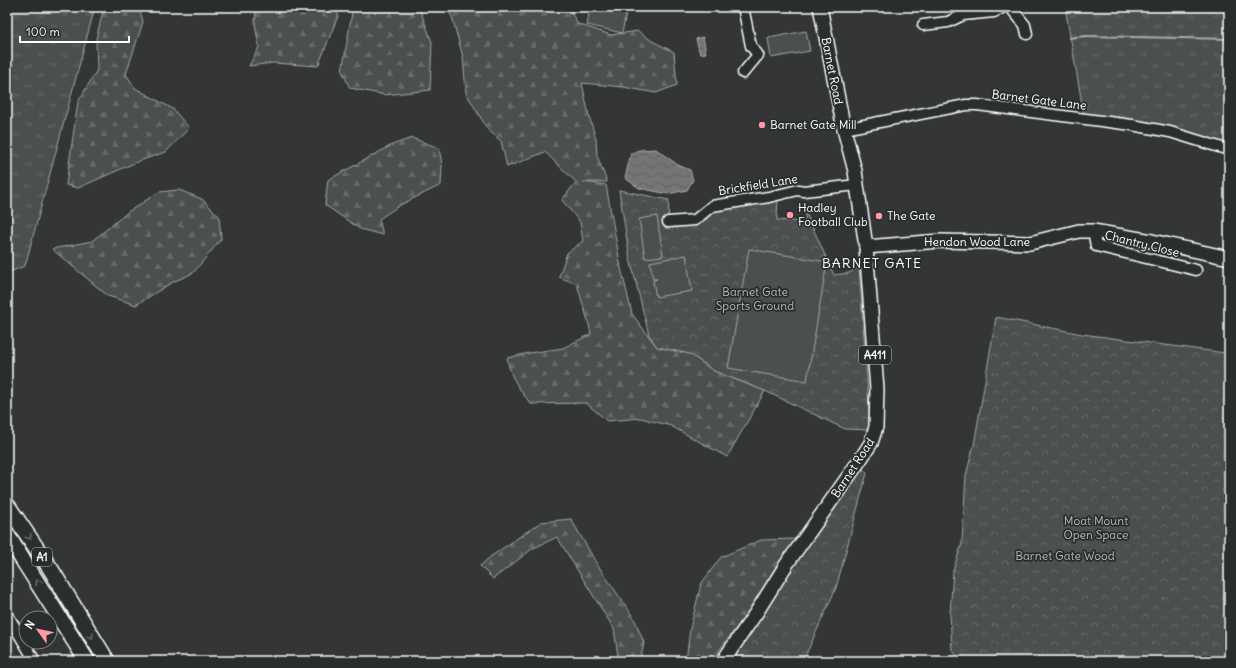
<svg xmlns="http://www.w3.org/2000/svg" width="1236" height="668" font-family="Delius,sans-serif">
  <defs>
    <pattern id="grass-tufts" width="24" height="20" patternUnits="userSpaceOnUse"><rect width="24" height="20" fill="#4c4f50"/><path d="M3 7l-1-3M5 7V3M7 7l1-3M15 17l-1-3M17 17v-4M19 17l1-3" fill="none" stroke="#67696a"/></pattern>
    <pattern id="forest-firs" width="22" height="20" patternUnits="userSpaceOnUse"><rect width="22" height="20" fill="#4c4f50"/><path d="M5 1l3.5 6h-7zM16 11l3.5 6h-7z" fill="#67696a"/></pattern>
    <pattern id="park-crowns" width="20" height="18" patternUnits="userSpaceOnUse"><rect width="20" height="18" fill="#4c4f50"/><path d="M2 6a3 3 0 1 1 6 0M12 15a3 3 0 1 1 6 0" fill="none" stroke="#67696a"/></pattern>
    <pattern id="water-waves" width="16" height="10" patternUnits="userSpaceOnUse"><rect width="16" height="10" fill="#737576"/><path d="M0 5q4-4 8 0t8 0" fill="none" stroke="#606061"/></pattern>
  </defs>
  <rect width="100%" height="100%" fill="#333536"/>
  <filter id="ink" filterUnits="userSpaceOnUse"><feTurbulence type="fractalNoise" baseFrequency=".025" numOctaves="2"/><feDisplacementMap in="SourceGraphic" scale="8" xChannelSelector="R" yChannelSelector="G"/><feConvolveMatrix kernelMatrix="1 2 1 2 8 2 1 2 1" color-interpolation-filters="sRGB"/></filter>
  <g filter="url(#ink)">
    <g fill="url(#grass-tufts)" stroke="#a6a7a8">
      <path d="M 7,7 L 95,7 L 25,266 L 7,273 Z"/>
      <path d="M 1065,7 L 1229,7 L 1229,146 L 1169,126 L 1084,115 Z"/>
      <path d="M 7,516 L 53,585 L 99,661 L 95,661 L 36,566 L 7,523 Z"/>
    </g>
    <g fill="url(#forest-firs)" stroke="#a6a7a8">
      <path d="M 104,7 L 139,7 L 143,22 L 126,74 L 135,88 L 173,109 L 189,128 L 166,152 L 139,161 L 78,188 L 66,185 L 78,102 L 97,70 L 96,39 Z"/>
      <path d="M 256,7 L 338,7 L 338,16 L 318,66 L 273,63 L 249,66 L 259,47 L 255,24 Z"/>
      <path d="M 353,7 L 419,7 L 432,42 L 430,90 L 385,95 L 350,88 L 342,71 Z"/>
      <path d="M 446,7 L 568,7 L 578,24 L 611,35 L 638,31 L 652,41 L 674,52 L 677,85 L 656,93 L 623,87 L 582,83 L 589,116 L 596,139 L 597,156 L 607,182 L 583,182 L 606,185 L 621,268 L 632,314 L 657,347 L 690,354 L 714,371 L 765,391 L 727,457 L 671,426 L 641,418 L 607,421 L 586,403 L 531,404 C 519,389 510,377 507,358 L 529,353 L 563,348 L 591,334 C 588,317 581,301 577,284 L 559,277 L 567,253 L 583,241 L 580,222 L 562,200 L 576,182 L 545,152 L 507,167 L 501,141 L 488,130 L 466,93 L 463,57 L 452,17 Z"/>
      <path d="M 412,138 L 439,148 L 442,165 L 441,185 L 400,205 L 379,219 L 383,235 L 360,229 L 325,205 L 328,180 L 392,145 Z"/>
      <path d="M 179,190 L 202,199 L 219,216 L 221,239 L 193,273 L 171,283 L 136,305 L 108,296 L 52,249 L 92,241 L 128,212 L 159,192 Z"/>
      <path d="M 571,519 L 597,564 L 634,618 L 644,643 L 640,661 L 613,661 L 618,656 L 614,629 L 557,537 L 532,549 L 493,579 L 480,566 L 490,557 L 541,522 Z"/>
      <path d="M 796,539 L 759,598 L 711,661 L 686,661 L 690,629 L 701,584 L 721,557 L 761,540 Z"/>
    </g>
    <g fill="url(#park-crowns)" stroke="#a6a7a8">
      <path d="M 619,190 L 669,200 L 668,222 L 695,219 L 712,206 L 778,195 L 777,220 L 804,222 L 806,213 L 834,275 L 849,273 L 859,267 L 869,408 L 869,430 L 845,429 L 765,391 L 714,371 L 690,354 L 657,347 L 649,335 L 630,259 Z"/>
      <path d="M 996,317 L 1082,334 L 1225,353 L 1229,332 L 1229,661 L 961,661 L 952,650 L 950,614 L 953,571 L 962,543 L 966,475 L 974,445 Z"/>
      <path d="M 861,467 L 867,473 L 836,588 L 803,661 L 729,661 L 808,541 Z"/>
    </g>
    <g fill="#4c4f50" stroke="#a6a7a8">
      <path d="M 590,7 L 626,14 L 622,33 L 587,25 Z"/>
      <path d="M 806,31 L 810,51 L 771,58 L 768,38 Z"/>
      <path d="M 657,216 L 663,256 L 645,258 L 639,219 Z"/>
      <path d="M 749,249 L 827,262 L 807,381 L 728,368 Z"/>
      <path d="M 686,255 L 692,291 L 656,297 L 653,280 L 657,279 L 653,279 L 650,262 Z"/>
    </g>
    <g fill="url(#water-waves)" stroke="#abacad">
      <path d="M 703,37 L 706,53 L 700,54 L 696,39 Z"/>
      <path d="M 656,149 L 678,165 L 690,170 L 693,180 L 687,190 L 668,194 L 639,188 L 625,178 L 631,153 L 639,150 Z"/>
    </g>
    <g fill="none" stroke-linecap="round" stroke-linejoin="round">
      <path stroke="#abacad" stroke-width="2" d="M 1069,38 L 1085,36 L 1229,39"/>
      <defs>
        <g id="minor">
          <path d="M 743,7 L 751,46 L 758,55 L 743,73"/>
          <path d="M 1010,7 L 1025,25 L 1027,34"/>
          <path d="M 923,25 L 948,22 L 963,15 L 994,12 L 1004,7"/>
          <path d="M 844,129 L 966,105 L 977,105 L 1132,125 L 1170,132 L 1229,150"/>
          <path d="M 668,222 L 695,220 L 712,206 L 769,197 L 798,190 L 804,191 L 857,185"/>
          <path d="M 1093,231 L 1096,246 L 1196,270"/>
          <path d="M 7,614 L 35,661"/>
        </g>
        <g id="major">
          <path d="M 866,247 L 940,241 L 1030,243 L 1079,231 L 1093,231 L 1152,241 L 1229,258"/>
          <path d="M 723,661 L 756,613 L 786,565 L 860,460 L 871,443 L 876,427 L 877,389 L 866,247 L 855,171 L 844,129 L 820,7"/>
        </g>
        <g id="highway">
          <path d="M 7,505 L 50,568 L 107,661"/>
          <path d="M 7,535 L 87,661"/>
        </g>
      </defs>
      <use href="#minor" stroke="#fff" stroke-width="13"/>
      <use href="#major" stroke="#fff" stroke-width="16"/>
      <use href="#highway" stroke="#fff" stroke-width="18"/>
      <use href="#minor" stroke="#2a2d2e" stroke-width="10"/>
      <use href="#major" stroke="#2a2d2e" stroke-width="13"/>
      <use href="#highway" stroke="#2a2d2e" stroke-width="15"/>
    </g>
    <defs><path id="oneway-chevron" d="M-2-3.5L2.5 0L-2 3.5" fill="none" stroke-width="1.6" stroke-linecap="round" stroke-linejoin="round"/></defs>
    <g stroke="#6a6c6d">
      <use href="#oneway-chevron" transform="translate(29 537) rotate(57)"/>
      <use href="#oneway-chevron" transform="translate(38 582) rotate(-122)"/>
      <use href="#oneway-chevron" transform="translate(91 636) rotate(58)"/>
    </g>
  </g>
  <g fill="#ff9aa2" stroke="#2a2d2e" stroke-width="1.5">
    <circle cx="762" cy="125" r="4"/>
    <circle cx="790" cy="215" r="4"/>
    <circle cx="879" cy="216" r="4"/>
  </g>
  <g text-anchor="middle" stroke-width="3.5" stroke-linejoin="round" paint-order="stroke">
    <g fill="#2a2d2e" stroke="#bfc0c0" stroke-width="1">
      <rect x="859" y="346" width="32" height="18" rx="3"/>
      <rect x="32" y="548" width="20" height="18" rx="3"/>
    </g>
    <g font-size="11" font-weight="bold" fill="#fff">
      <text x="875" y="359">A411</text>
      <text x="42" y="561">A1</text>
    </g>
    <g font-size="12" fill="#fff" stroke="#2a2d2e">
      <text transform="translate(832 71) rotate(79)" y="4">Barnet Road</text>
      <text transform="translate(1039 100) rotate(7)" y="4">Barnet Gate Lane</text>
      <text transform="translate(758 185) rotate(-9)" y="4">Brickfield Lane</text>
      <text x="977" y="246">Hendon Wood Lane</text>
      <text transform="translate(1142 244) rotate(14)" y="4">Chantry Close</text>
      <text transform="translate(853 468) rotate(-57)" y="4">Barnet Road</text>
    </g>
    <g font-size="12" fill="#fff" stroke="#2a2d2e" text-anchor="start">
      <text x="770" y="129">Barnet Gate Mill</text>
      <text x="798" y="212">Hadley<tspan x="798" dy="14">Football Club</tspan></text>
      <text x="887" y="220">The Gate</text>
    </g>
    <g font-size="12" fill="#b7b9b9" stroke="#2a2d2e">
      <text x="755" y="296">Barnet Gate<tspan x="755" dy="14">Sports Ground</tspan></text>
      <text x="1096" y="525">Moat Mount<tspan x="1096" dy="14">Open Space</tspan></text>
      <text x="1065" y="560">Barnet Gate Wood</text>
    </g>
    <g font-size="14" letter-spacing="1" fill="#fff" stroke="#2a2d2e">
      <text x="872" y="268">BARNET GATE</text>
    </g>
  </g>
  <rect width="1236" height="668" fill="none" stroke="#2a2d2e" stroke-width="24"/>
  <rect x="12" y="12" width="1212" height="644" fill="none" stroke="#fff" stroke-width="1.5" filter="url(#ink)"/>
  <g transform="translate(38 630) rotate(303)"><circle r="19" fill="#2a2d2e" stroke="#7f8182"/>
  <path d="M0-3L7 15L0 10L-7 15Z" fill="#ff9aa2"/>
  <text y="-6" font-size="11" font-weight="bold" text-anchor="middle" fill="#ffffff">N</text>
  </g>
  <path d="M20 36v6h109v-6" fill="none" stroke="#ffffff" stroke-width="2"/>
  <text x="26" y="36" font-size="12" fill="#ffffff" stroke="#2a2d2e" stroke-width="3" paint-order="stroke">100 m</text>
</svg>
